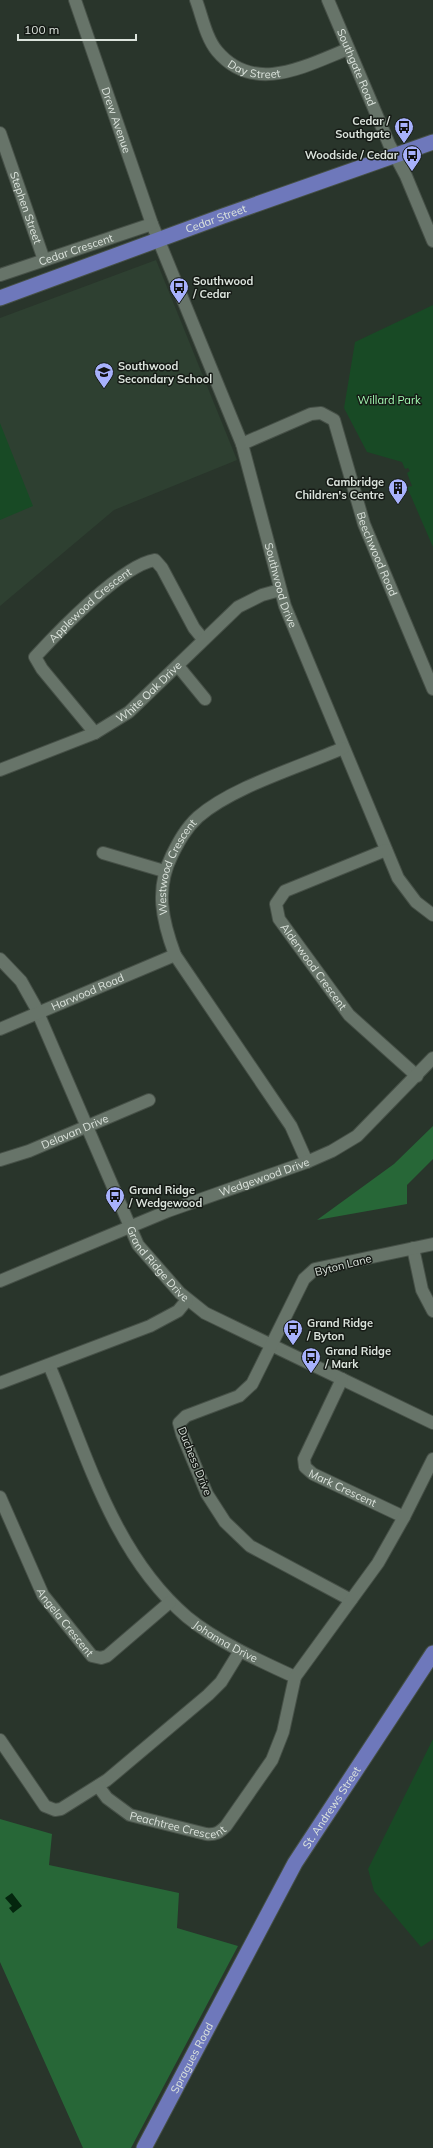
<svg xmlns="http://www.w3.org/2000/svg" width="433" height="2148" font-family="Mulish,sans-serif">
  <rect width="100%" height="100%" fill="#29352b"/>
  <path fill="#2e4031" d="M 156,260 L 237,460 L 114,510 L 0,606 L 0,318 Z"/>
  <g fill="#184a25">
    <path d="M 433,305 L 433,547 L 407,487 L 412,486 L 407,473 L 410,471 L 408,468 L 405,469 L 402,462 L 367,452 L 344,408 L 355,342 Z"/>
    <path d="M 0,423 L 33,506 L 0,520 Z"/>
    <path d="M 433,1739 L 433,1939 L 421,1947 L 374,1891 L 368,1869 Z"/>
  </g>
  <g fill="#276737">
    <path d="M 433,1126 L 433,1159 L 407,1185 L 407,1204 L 317,1220 L 394,1164 Z"/>
    <path d="M 0,1819 L 52,1834 L 49,1865 L 179,1893 L 177,1928 L 238,1946 L 131,2148 L 83,2148 L 0,1962 Z"/>
  </g>
  <path fill="#04260e" d="M 12,1893 L 22,1906 L 13,1913 L 9,1908 L 12,1906 L 5,1898 Z"/>
  <g fill="none" stroke-linecap="round" stroke-linejoin="round">
    <defs>
      <g id="minor">
        <path id="s1" d="M 75,0 L 152,224 L 242,444 L 285,606 L 398,878 L 416,902 L 433,915"/>
        <path id="s2" d="M 196,0 C 202,16 206,38 217,51 C 254,95 305,66 348,49"/>
        <path id="s3" d="M 328,0 L 389,144 L 406,176 L 433,241"/>
        <path id="s4" d="M 0,133 L 44,260"/>
        <path id="s5" d="M 0,275 L 152,224"/>
        <path id="s6" d="M 242,444 L 311,414 L 321,413 L 334,420 L 364,524 L 433,689"/>
        <path d="M 178,666 L 205,699"/>
        <path id="s7" d="M 95,733 L 42,669 L 35,657 C 58,632 122,565 155,560 L 162,568 L 194,628 L 203,639"/>
        <path id="s8" d="M 0,770 L 95,733 L 129,712 L 238,607 L 262,595 L 280,590"/>
        <path id="s9" d="M 386,850 L 285,891 L 276,904 L 279,919 L 349,1015 L 417,1076"/>
        <path d="M 103,853 L 164,871"/>
        <path id="s10" d="M 0,959 L 21,981 L 35,1006 L 138,1245 L 180,1293 L 205,1313 L 433,1423"/>
        <path id="s11" d="M 0,1029 L 175,955"/>
        <path id="s12" d="M 0,1160 L 29,1151 L 149,1100"/>
        <path id="s13" d="M 307,1162 L 291,1126 L 175,955 C 162,920 155,889 172,855 C 179,841 186,828 198,817 C 232,787 300,767 343,748"/>
        <path d="M 413,1248 L 422,1290 L 433,1311"/>
        <path id="s14" d="M 0,1281 L 168,1211 L 307,1162 L 332,1151 L 357,1136 L 433,1058"/>
        <path id="s15" d="M 49,1365 C 86,1451 112,1553 187,1617 C 216,1641 260,1661 295,1677"/>
        <path id="s16" d="M 342,1379 L 304,1459 L 305,1467 L 313,1474 L 404,1517"/>
        <path d="M 0,1383 L 150,1326 L 178,1311 L 187,1300"/>
        <path id="s17" d="M 0,1497 L 43,1595 L 92,1656 L 101,1658 L 107,1656 L 170,1602"/>
        <path d="M 351,1600 L 250,1546 L 225,1522 L 207,1494 L 182,1434 L 179,1423 L 186,1416 L 239,1396 L 252,1384 L 304,1279 L 315,1269 L 433,1244"/>
        <path d="M 0,1740 L 45,1806 L 55,1810 L 61,1809 L 107,1780 L 208,1695 L 221,1682 L 240,1651"/>
        <path id="s18" d="M 98,1786 L 107,1798 L 130,1815 L 206,1834 C 215,1835 219,1833 226,1826 L 272,1760 L 283,1732 L 295,1677 L 378,1563 L 404,1517 L 433,1459"/>
      </g>
      <g id="major">
        <path id="s19" d="M 0,298 L 223,216 L 433,142"/>
        <path id="s20" d="M 144,2148 L 295,1863 L 433,1653"/>
      </g>
    </defs>
    <use href="#minor" stroke="#465047" stroke-width="14"/>
    <use href="#major" stroke="#465047" stroke-width="17"/>
    <use href="#minor" stroke="#677469" stroke-width="12"/>
    <use href="#major" stroke="#6e78bb" stroke-width="15"/>
  </g>
  <defs>
    <symbol id="bus-pin" viewBox="-11 -11 22 30"><path d="M0 17L-7.5 6A9.5 9.5 0 1 1 7.5 6Z" fill="#a7b1fc" stroke="#161b16"/><path d="M-5-6H5V4H4V6H2V4H-2V6H-4V4H-5ZM-3.5-4V0h7V-4ZM-3.5 1.2v1.5H-2V1.2ZM2 1.2v1.5H3.5V1.2Z" fill="#111"/></symbol>
    <symbol id="school-pin" viewBox="-11 -11 22 30"><path d="M0 17L-7.5 6A9.5 9.5 0 1 1 7.5 6Z" fill="#a7b1fc" stroke="#161b16"/><path d="M0-5L7-2L0 1L-7-2ZM-4 1L0 2.5L4 1V4Q0 6-4 4Z" fill="#111"/></symbol>
    <symbol id="building-pin" viewBox="-11 -11 22 30"><path d="M0 17L-7.5 6A9.5 9.5 0 1 1 7.5 6Z" fill="#a7b1fc" stroke="#161b16"/><path d="M-4-6H4V6H1V3H-1V6H-4ZM-2.5-4.3h1.7v1.8h-1.7ZM.8-4.3h1.7v1.8H.8ZM-2.5-1h1.7V.8h-1.7ZM.8-1h1.7V.8H.8Z" fill="#111"/></symbol>
  </defs>
  <g fill-rule="evenodd">
    <use href="#bus-pin" x="393" y="116" width="22" height="30"/>
    <use href="#bus-pin" x="401" y="144" width="22" height="30"/>
    <use href="#bus-pin" x="168" y="276" width="22" height="30"/>
    <use href="#school-pin" x="93" y="361" width="22" height="30"/>
    <use href="#building-pin" x="387" y="477" width="22" height="30"/>
    <use href="#bus-pin" x="104" y="1185" width="22" height="30"/>
    <use href="#bus-pin" x="282" y="1318" width="22" height="30"/>
    <use href="#bus-pin" x="300" y="1346" width="22" height="30"/>
  </g>
  <g text-anchor="middle" stroke-width="3" stroke-linejoin="round" paint-order="stroke">
    <g font-size="11" fill="#dbe3dc" stroke="#161b16">
      <text dy="4" stroke="none"><textPath href="#s2" startOffset="99">Day Street</textPath></text>
      <text dy="4" stroke="none"><textPath href="#s3" startOffset="73">Southgate Road</textPath></text>
      <text dy="4" stroke="none"><textPath href="#s1" startOffset="127">Drew Avenue</textPath></text>
      <text dy="4" stroke="none"><textPath href="#s4" startOffset="79">Stephen Street</textPath></text>
      <text dy="4" stroke="none"><textPath href="#s19" startOffset="230">Cedar Street</textPath></text>
      <text dy="4" stroke="none"><textPath href="#s5" startOffset="80">Cedar Crescent</textPath></text>
      <text dy="4" stroke="none"><textPath href="#s6" startOffset="241">Beechwood Road</textPath></text>
      <text dy="4" stroke="none"><textPath href="#s1" startOffset="621">Southwood Drive</textPath></text>
      <text dy="4" stroke="none"><textPath href="#s7" startOffset="173">Applewood Crescent</textPath></text>
      <text dy="4" stroke="none"><textPath href="#s8" startOffset="170">White Oak Drive</textPath></text>
      <text dy="4" stroke="none"><textPath href="#s13" startOffset="339">Westwood Crescent</textPath></text>
      <text dy="4" stroke="none"><textPath href="#s9" startOffset="199">Alderwood Crescent</textPath></text>
      <text dy="4" stroke="none"><textPath href="#s11" startOffset="95">Harwood Road</textPath></text>
      <text dy="4" stroke="none"><textPath href="#s12" startOffset="80">Delavan Drive</textPath></text>
      <text dy="4" stroke="none"><textPath href="#s14" startOffset="284">Wedgewood Drive</textPath></text>
      <text dy="4" stroke="none"><textPath href="#s10" startOffset="346">Grand Ridge Drive</textPath></text>
      <text transform="translate(343 1265) rotate(-14)" y="4">Byton Lane</text>
      <text transform="translate(195 1461) rotate(68)" y="4">Duchess Drive</text>
      <text dy="4" stroke="none"><textPath href="#s16" startOffset="140">Mark Crescent</textPath></text>
      <text dy="4" stroke="none"><textPath href="#s17" startOffset="142">Angela Crescent</textPath></text>
      <text dy="4" stroke="none"><textPath href="#s15" startOffset="336">Johanna Drive</textPath></text>
      <text dy="4" stroke="none"><textPath href="#s20" startOffset="389">St. Andrews Street</textPath></text>
      <text dy="4" stroke="none"><textPath href="#s18" startOffset="93">Peachtree Crescent</textPath></text>
      <text dy="4" stroke="none"><textPath href="#s20" startOffset="102">Spragues Road</textPath></text>
    </g>
    <g font-size="11" font-weight="bold" fill="#dbe3dc" stroke="#161b16" text-anchor="start">
      <text x="390" y="125" text-anchor="end">Cedar /<tspan x="390" dy="13">Southgate</tspan></text>
      <text x="398" y="159" text-anchor="end">Woodside / Cedar</text>
      <text x="193" y="285">Southwood<tspan x="193" dy="13">/ Cedar</tspan></text>
      <text x="118" y="370">Southwood<tspan x="118" dy="13">Secondary School</tspan></text>
      <text x="384" y="486" text-anchor="end">Cambridge<tspan x="384" dy="13">Children's Centre</tspan></text>
      <text x="129" y="1194">Grand Ridge<tspan x="129" dy="13">/ Wedgewood</tspan></text>
      <text x="307" y="1327">Grand Ridge<tspan x="307" dy="13">/ Byton</tspan></text>
      <text x="325" y="1355">Grand Ridge<tspan x="325" dy="13">/ Mark</tspan></text>
    </g>
    <g font-size="11" fill="#a3fbb3" stroke="#161b16">
      <text x="389" y="404">Willard Park</text>
    </g>
  </g>
  <path d="M18 34v6h118v-6" fill="none" stroke="#dbe3dc" stroke-width="2"/>
  <text x="24" y="34" font-size="12" fill="#dbe3dc" stroke="#161b16" stroke-width="3" paint-order="stroke">100 m</text>
</svg>
